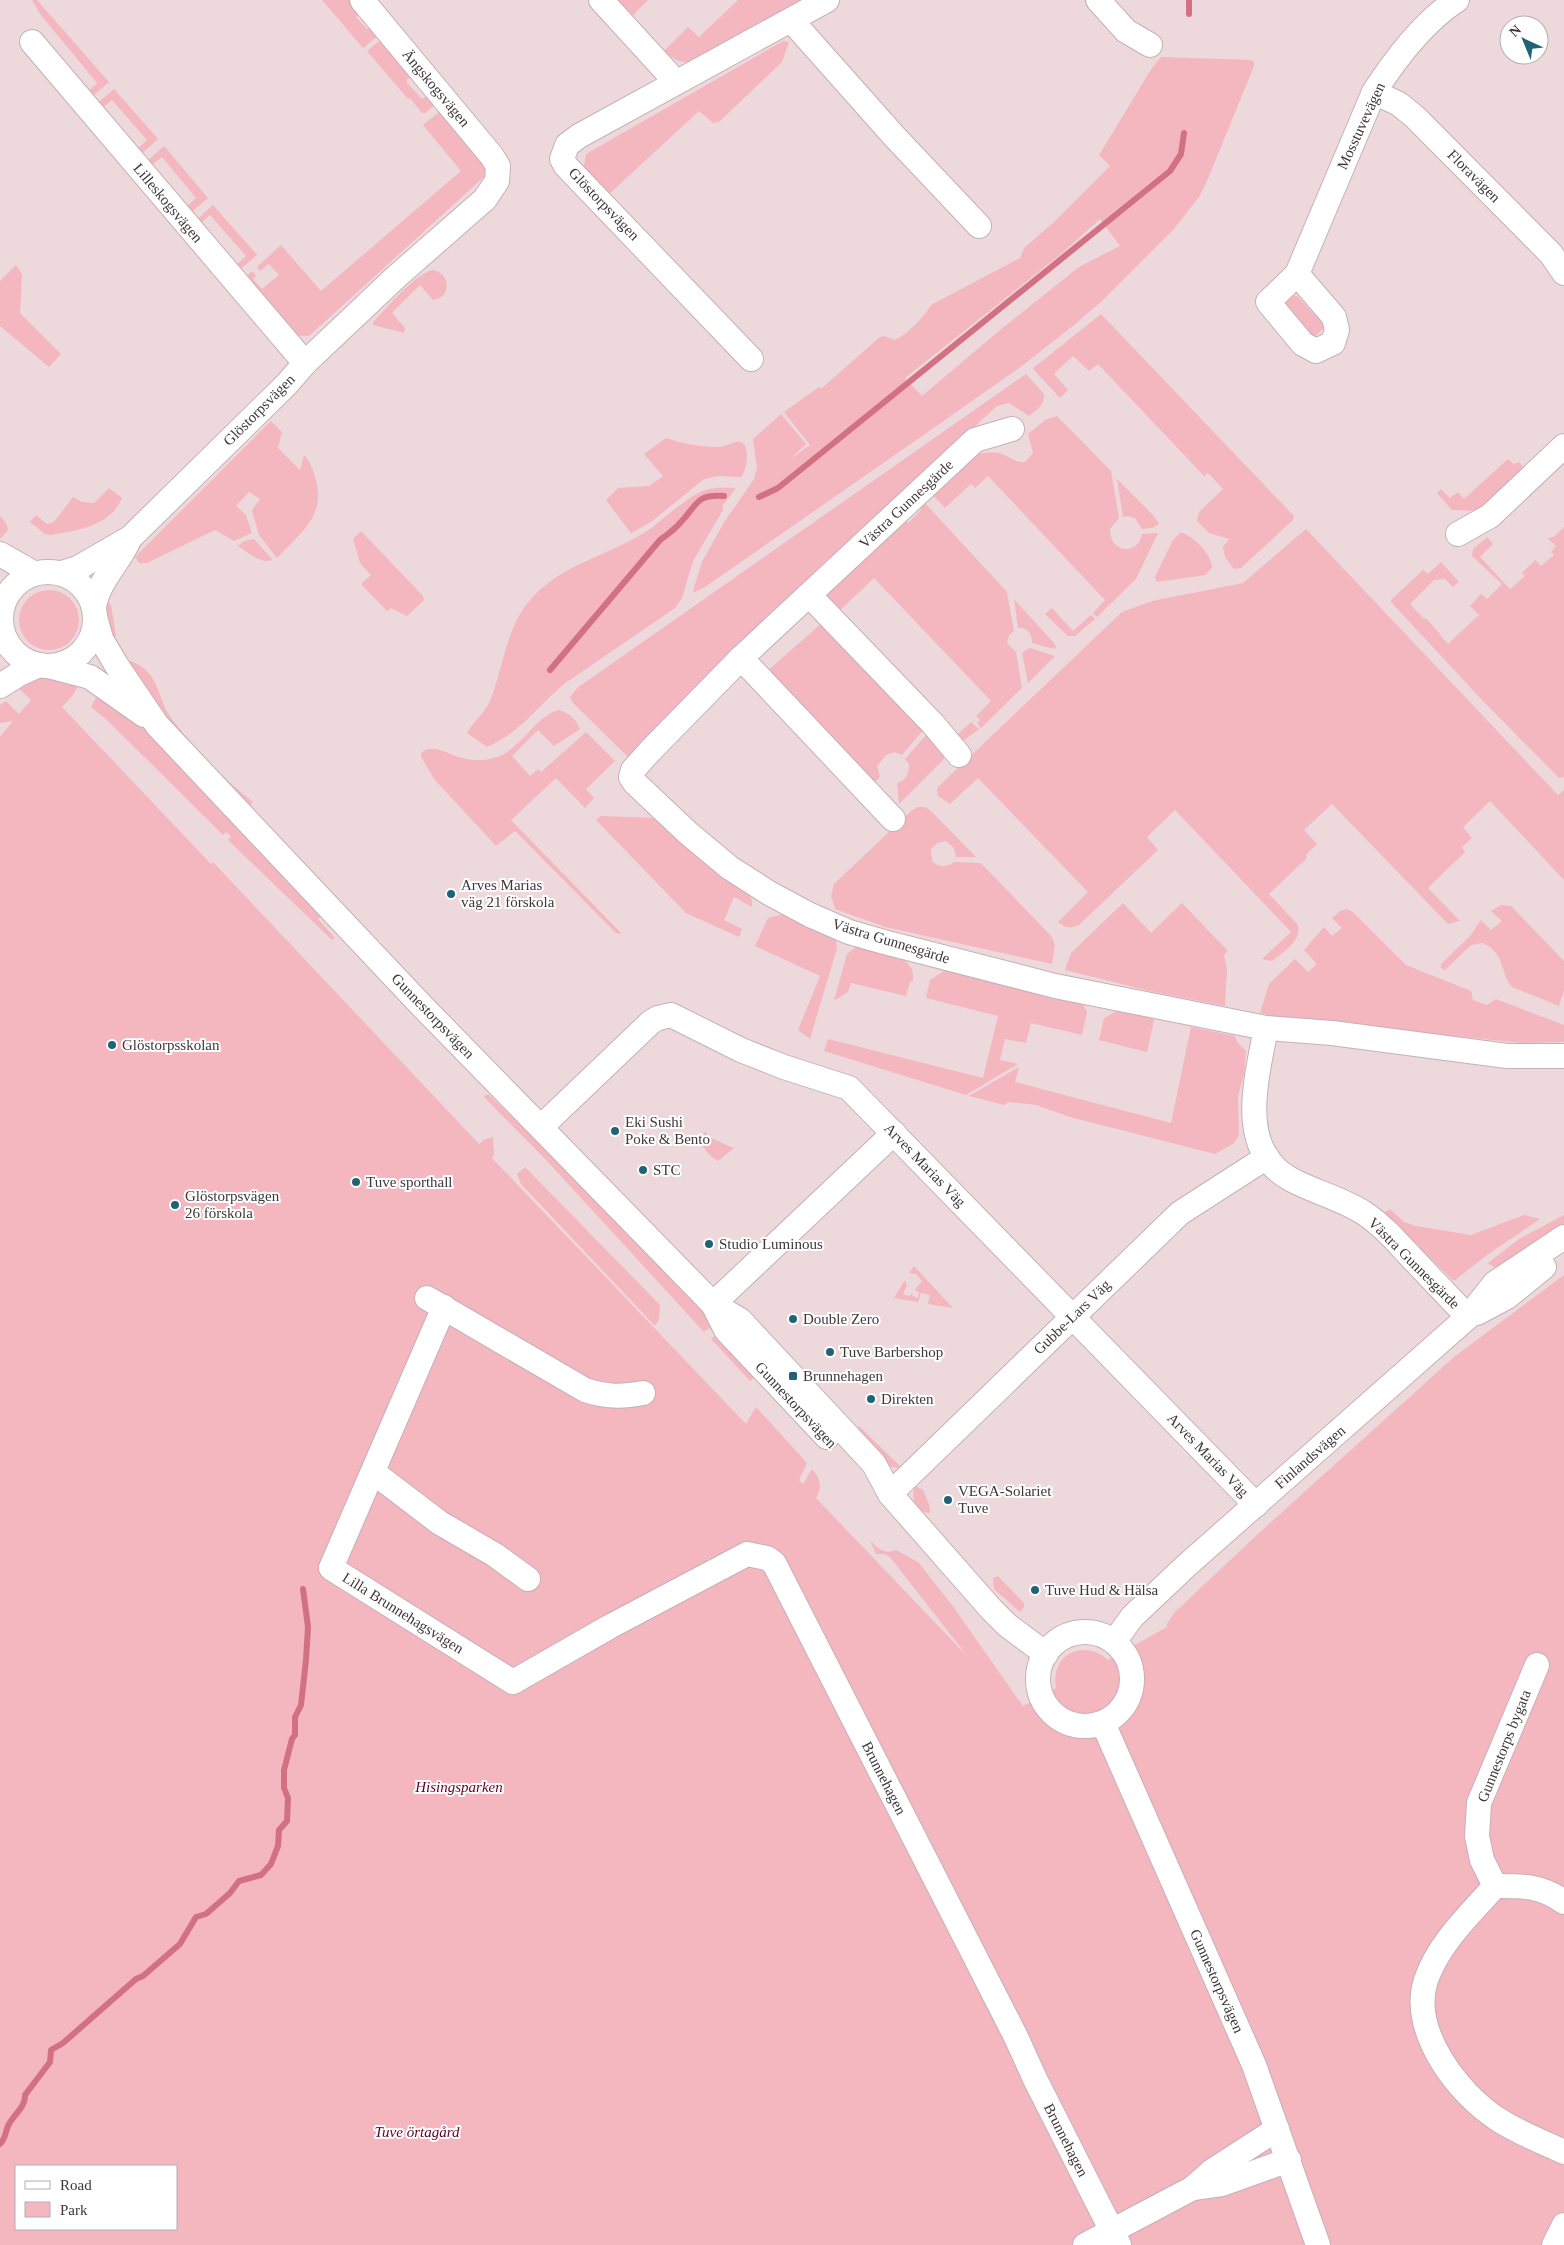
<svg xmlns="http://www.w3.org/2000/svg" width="1564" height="2245" font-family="Georgia,serif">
  <rect width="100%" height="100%" fill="#edd9db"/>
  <g fill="#f4b6bf" fill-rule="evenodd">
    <path d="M 32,0 L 37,0 L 109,82 L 88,100 L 84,96 L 97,83 L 40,14 Z"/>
    <path d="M 322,0 L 352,0 L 361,12 L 356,17 L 367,29 L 372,26 L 378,36 L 363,48 Z"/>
    <path d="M 617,0 L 648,0 L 633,15 Z"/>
    <path d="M 738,0 L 808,0 L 690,63 L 679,61 L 663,52 L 688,27 L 699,37 Z"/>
    <path d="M 383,38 L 417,77 L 407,79 L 407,83 L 422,99 L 429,94 L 435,105 L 425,113 L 422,113 L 410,98 L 408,99 L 367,51 Z"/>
    <path d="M 783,41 L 789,42 L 782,62 L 719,122 L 713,123 L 699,111 L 606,197 L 583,172 L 586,154 Z"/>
    <path d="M 1161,57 L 1251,60 L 1254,62 L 1254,66 L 1207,181 L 1199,197 L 1173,230 L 1103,300 L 1074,325 L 1022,366 L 935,427 L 705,587 L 695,592 L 693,591 L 702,562 L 723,524 L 754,479 L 757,468 L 753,439 L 781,414 L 806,444 L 790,459 L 810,445 L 784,412 L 819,387 L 822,388 L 880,337 L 884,336 L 895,340 C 909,333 923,318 931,305 L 1020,258 L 1024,248 L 1052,224 L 1110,166 L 1099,155 L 1152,68 ZM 1100,219 L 1120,246 L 1079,267 L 1000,330 L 922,396 L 905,378 L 1061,254 Z"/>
    <path d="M 114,89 L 158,139 L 137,158 L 133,153 L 147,140 L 112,100 L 97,112 L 93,107 Z"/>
    <path d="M 439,112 L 444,112 L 466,135 L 487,170 L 485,176 L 309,336 L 288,335 L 243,279 L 252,271 L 256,276 L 253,279 L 262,289 L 279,275 L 269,264 L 260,271 L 257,267 L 281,245 L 321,291 L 461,171 L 423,125 Z"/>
    <path d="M 164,146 L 208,198 L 187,216 L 182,211 L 196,198 L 162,157 L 147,169 L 143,165 Z"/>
    <path d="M 213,205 L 257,255 L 236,273 L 232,269 L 246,256 L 210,215 L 196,227 L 193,223 Z"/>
    <path d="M 16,265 L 22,274 L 20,313 L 61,354 L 49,367 L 0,326 L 0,281 Z"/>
    <path d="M 432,270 C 451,272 452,298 433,300 L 420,285 L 392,313 L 405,328 L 404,333 L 373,325 L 373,322 C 388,307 413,276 432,270 Z"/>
    <path d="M 1292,295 L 1297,296 L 1323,324 L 1323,329 L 1313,338 L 1281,302 Z"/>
    <path d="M 1101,314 L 1294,516 L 1293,520 L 1241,568 L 1234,569 L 1225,557 L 1223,547 L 1229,539 L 1209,533 L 1197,521 L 1199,512 L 1223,489 L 1208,473 L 1204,476 L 1098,364 L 1089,371 L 1073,356 L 1054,374 L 1068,390 L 1060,398 L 1034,370 L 1033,368 L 1041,362 Z"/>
    <path d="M 1026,374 L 1044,394 C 1044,406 1038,409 1029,416 L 1009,403 L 997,406 L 935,463 L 630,759 L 573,703 L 570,697 L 577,688 Z"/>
    <path d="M 1057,416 L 1111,471 L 1119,518 L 1110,529 C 1109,552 1138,557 1142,534 L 1158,533 L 1136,579 L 1097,617 L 1093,613 L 1105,600 L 988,476 L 975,488 L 971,484 L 945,508 L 926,488 C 950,470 967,449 999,453 C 1008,455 1015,463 1025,462 L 1033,453 L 1028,434 L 1045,420 Z"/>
    <path d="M 271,421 L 282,432 L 278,448 L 300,470 L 304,455 C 311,463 313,470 316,480 C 325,516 303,530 281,554 L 277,558 L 259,535 L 252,510 L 260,499 L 249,492 L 236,506 L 246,515 L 252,533 L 234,541 L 215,530 L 147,563 L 139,563 L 135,557 Z"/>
    <path d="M 666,438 C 684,444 701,447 721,447 C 727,446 734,441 740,442 C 751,444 747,471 741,477 L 718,476 L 704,479 L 651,522 L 631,533 L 606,500 L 618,488 L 649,486 L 663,476 L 644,454 Z"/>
    <path d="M 1508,459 L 1514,464 L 1519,462 L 1527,471 L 1484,511 L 1452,510 L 1437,493 L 1441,489 L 1450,498 L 1458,492 L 1464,499 Z"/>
    <path d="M 1117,479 L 1153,515 L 1159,524 L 1152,528 L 1142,529 L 1135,518 L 1127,516 L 1123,517 Z"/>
    <path d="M 109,488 L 122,498 C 111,526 76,531 50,535 L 45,534 L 30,522 L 36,515 L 47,524 L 54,522 L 73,497 L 82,502 L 94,503 Z"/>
    <path d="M 736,488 L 723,505 L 723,510 L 693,561 L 682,598 L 675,608 L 564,684 C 538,706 520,733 487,747 L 467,733 C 475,719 486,713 492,696 C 503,666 507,629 527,604 C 557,564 611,556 650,529 C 662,520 692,493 706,490 C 715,487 726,488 736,488 Z"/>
    <path d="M 924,502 L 1007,592 L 1014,631 L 1009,635 L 1007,643 L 1016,652 L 1022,688 L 981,728 L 977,723 L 980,720 L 976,716 L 991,701 L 874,578 L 836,614 L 814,595 L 904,519 L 908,523 L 921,510 L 919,507 Z"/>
    <path d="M 0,516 L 6,523 L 8,530 L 0,539 Z"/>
    <path d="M 1564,527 L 1564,777 L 1559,778 L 1482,700 L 1391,602 L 1391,600 L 1423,570 L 1428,574 L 1441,562 L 1459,582 L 1453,587 L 1445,579 L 1434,580 L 1410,604 L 1424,619 L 1426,618 L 1440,634 L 1439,634 L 1448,644 L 1479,615 L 1470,606 L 1481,594 L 1487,599 L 1502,584 L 1472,556 L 1473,549 L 1487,537 L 1493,544 L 1480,557 L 1510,589 L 1525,576 L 1522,573 L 1535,560 L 1541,566 L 1554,555 L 1551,552 L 1556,546 L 1547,538 L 1554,537 Z"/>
    <path d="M 1306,529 L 1558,795 L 1564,790 L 1564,880 L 1490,801 L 1463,827 L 1472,838 L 1462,847 L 1465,852 L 1428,888 L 1460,921 L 1448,924 L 1332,804 L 1304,830 L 1317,844 L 1306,855 L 1307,858 L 1269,894 L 1298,925 C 1302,941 1282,953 1272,961 L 1262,959 L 1291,932 L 1175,810 L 1147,837 L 1158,850 L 1079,925 C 1070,929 1065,928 1058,922 L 1088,892 L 978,778 L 950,804 L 938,796 L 937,790 L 939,786 L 1122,612 L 1152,601 L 1243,583 Z"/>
    <path d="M 361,531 L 423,596 L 424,600 L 407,616 L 391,608 L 387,611 L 361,584 L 371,575 L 360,563 L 353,539 Z"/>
    <path d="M 1180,533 L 1183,533 C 1194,537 1213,556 1212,568 L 1205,575 L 1157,582 L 1155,577 L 1173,540 Z"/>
    <path d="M 254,539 L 271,558 L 272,560 C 261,565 248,552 238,546 L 244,541 Z"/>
    <circle cx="49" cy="620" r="30"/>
    <path d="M 1014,599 L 1054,643 L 1056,647 L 1054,649 L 1032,643 C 1032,634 1028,627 1018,628 Z"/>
    <path d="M 107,601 L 111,605 L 116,636 L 114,639 L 106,617 Z"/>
    <path d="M 1052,608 L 1073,631 L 1091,615 L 1095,619 L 1075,636 L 1068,636 L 1045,614 Z"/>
    <path d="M 822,623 L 924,729 L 902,755 L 894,752 L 886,755 L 877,766 L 880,777 L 870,787 L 764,674 Z"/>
    <path d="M 1030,648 L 1055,656 L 1028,683 L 1022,653 Z"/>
    <path d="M 131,661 C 161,673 156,698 172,719 C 195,749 223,779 253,802 L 249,806 L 162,714 L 125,663 Z"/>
    <path d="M 42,676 L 80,682 L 73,695 L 62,707 L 211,864 L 213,862 L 479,1144 L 484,1140 L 493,1137 L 494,1154 L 492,1158 L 746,1424 L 756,1407 L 807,1463 L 799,1480 L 803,1484 L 812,1469 C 821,1479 822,1487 816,1498 L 968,1657 L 890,1557 L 885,1554 L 876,1554 L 870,1540 C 877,1548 885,1555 896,1550 L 918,1562 L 952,1605 L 1023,1706 L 1056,1688 C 1050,1655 1083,1638 1108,1660 L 1167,1627 L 1167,1624 L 1174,1613 L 1259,1533 L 1454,1357 L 1564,1275 L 1564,2245 L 0,2245 L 0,737 L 13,721 L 0,723 L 0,705 L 6,701 L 19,714 L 31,700 L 15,685 ZM 16,2166 L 176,2166 L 176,2229 L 16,2229 Z"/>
    <path d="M 100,695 L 138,722 L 322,915 L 318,919 L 335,938 L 332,940 L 228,840 L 231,836 L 226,832 L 223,835 L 108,721 L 91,707 L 95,699 Z"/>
    <path d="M 558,710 C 567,711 577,720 580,729 L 554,746 L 538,730 L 512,756 L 530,776 L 538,769 L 541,772 L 586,732 L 615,761 L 586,789 L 594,798 L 585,808 L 556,778 L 511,820 L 622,934 L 616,933 L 515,831 L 496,846 L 435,780 L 421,757 L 422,752 C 435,743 449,756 463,758 C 473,761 483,761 493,758 C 520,752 532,719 558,710 Z"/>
    <path d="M 971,722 L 979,729 L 963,741 L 955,737 Z"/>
    <path d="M 928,733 L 944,754 L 944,759 L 899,804 L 897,783 C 906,781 909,773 909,764 L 905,759 Z"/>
    <path d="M 918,807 L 925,807 L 930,810 L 976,857 L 956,857 L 954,848 L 946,841 L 938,843 L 931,849 L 932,861 C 939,868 946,868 954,862 L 981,863 L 1052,937 L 1055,945 L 1052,964 L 885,927 L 835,909 L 831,896 L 834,884 L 911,811 Z"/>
    <path d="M 601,816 L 656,818 L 697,857 L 747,893 L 752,900 L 752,907 L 734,897 L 724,920 L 742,929 L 739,937 L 686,913 L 596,820 Z"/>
    <path d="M 1123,903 L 1151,933 L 1182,903 L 1228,951 L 1224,955 L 1227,970 L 1225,1006 L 1154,992 L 1065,970 L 1071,953 Z"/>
    <path d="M 1501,905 L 1511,906 L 1564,961 L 1564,990 L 1559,1006 L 1512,987 C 1499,971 1506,954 1483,943 L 1471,945 L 1445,970 L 1441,968 L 1441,964 L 1470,936 L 1481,920 L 1491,930 L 1502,921 L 1491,911 Z"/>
    <path d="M 1347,909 L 1353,912 L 1406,965 L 1471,991 L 1473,1000 L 1487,1005 L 1496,999 L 1564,1025 L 1564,1042 L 1522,1043 L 1275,1017 L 1260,1013 L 1269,984 L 1295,959 L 1308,972 L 1317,964 L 1304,950 L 1324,927 L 1332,936 L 1342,928 L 1332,918 L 1340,911 Z"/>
    <path d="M 784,914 L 836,939 L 837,948 L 810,1039 L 798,1030 L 820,976 L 755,946 L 768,918 Z"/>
    <path d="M 857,946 C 876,951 918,954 913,981 L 910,982 L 906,996 L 851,983 L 848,992 L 834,1001 L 847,954 Z"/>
    <path d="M 947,969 L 1082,1002 L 1087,1012 L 1082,1035 L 1031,1023 L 1026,1043 L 1005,1039 L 1000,1060 L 1018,1064 L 966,1095 L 824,1051 L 828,1039 L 983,1078 L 998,1016 L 926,998 L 930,980 Z"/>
    <path d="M 1120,1009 L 1152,1017 L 1154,1020 L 1147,1052 L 1099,1040 L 1104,1018 Z"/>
    <path d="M 1191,1027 L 1235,1036 L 1237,1042 L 1246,1051 L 1244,1074 L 1238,1096 L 1239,1135 L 1234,1143 L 1215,1154 L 1070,1117 L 1036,1105 L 1008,1102 L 1004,1105 L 969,1096 L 1019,1067 L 1015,1082 L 1171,1123 Z"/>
    <path d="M 485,1095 L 489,1095 C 583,1185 674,1277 759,1375 L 750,1381 L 711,1339 L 715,1335 L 709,1328 L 704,1332 L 548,1162 L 484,1097 Z"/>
    <path d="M 705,1132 L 707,1133 L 706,1136 L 734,1148 L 718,1161 C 710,1157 704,1149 700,1141 Z"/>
    <path d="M 525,1167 L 660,1305 L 659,1319 L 655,1326 L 521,1184 L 517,1174 Z"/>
    <path d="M 1390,1209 L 1404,1222 L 1415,1226 L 1471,1235 L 1524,1215 L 1540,1219 L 1487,1255 L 1454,1281 L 1383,1213 Z"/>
    <path d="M 1564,1215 L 1564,1228 L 1499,1271 L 1488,1263 L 1519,1239 Z"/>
    <path d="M 914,1266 L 953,1308 L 928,1304 L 930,1295 L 921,1293 L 918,1302 L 894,1298 L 905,1280 L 907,1286 L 903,1293 L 905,1295 L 909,1296 L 913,1293 L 912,1296 L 918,1298 L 919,1292 L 915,1290 L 922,1281 L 916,1274 L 909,1273 Z"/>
    <path d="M 859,1426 L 900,1466 L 899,1468 L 884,1466 L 852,1433 Z"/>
    <path d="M 915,1486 L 923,1490 L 930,1507 L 930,1513 C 916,1513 910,1499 915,1486 Z"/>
    <path d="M 998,1576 L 1024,1603 L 1024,1607 L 1020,1612 L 994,1589 L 993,1578 Z"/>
  </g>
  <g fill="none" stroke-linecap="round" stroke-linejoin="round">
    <g stroke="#d27183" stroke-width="6">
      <path d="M 1189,0 L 1189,14"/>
      <path d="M 759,497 L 778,488 L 1170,171 L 1181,154 L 1184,133"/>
      <path d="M 550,670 L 660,540 C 667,535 675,529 681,522 C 698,504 696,494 724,496"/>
      <path d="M 0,2144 C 6,2138 5,2133 8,2126 C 13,2115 26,2107 25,2095 L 50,2062 L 51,2050 L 63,2043 L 136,1979 L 143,1976 L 180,1944 L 196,1917 L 206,1914 L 230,1893 L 239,1881 L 261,1875 L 271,1864 L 278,1846 L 279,1830 L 287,1821 L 288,1798 L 284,1788 L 284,1770 L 292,1739 L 295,1735 L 295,1717 L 301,1705 L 306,1660 L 308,1627 L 303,1589"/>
    </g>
    <defs>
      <g id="street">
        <path d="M 601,0 L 666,71 L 675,83"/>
        <path d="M 1098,0 L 1126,31 L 1150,45"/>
        <path d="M 791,20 L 894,136 L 979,226"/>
        <path d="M 32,42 L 305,363"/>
        <path d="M 1374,92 L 1399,104 L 1415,117 L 1551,254 L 1564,273"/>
        <path d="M 1297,274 L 1334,317 L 1337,330 L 1333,343 L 1316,351 L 1303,344 L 1268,302 L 1297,274 L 1374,92 C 1396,58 1423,22 1457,0"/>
        <path d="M 751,359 L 566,166 L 562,159 L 567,145 L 579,136 L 827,0"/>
        <path d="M 1012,429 L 975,440 L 741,658 L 650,751 L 633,770 L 631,777 L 635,783 L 688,833 L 730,868 L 769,893 L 810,915 L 849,932 L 884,942 L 1055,986 L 1266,1028 L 1332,1033 L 1507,1056 L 1564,1056"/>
        <path d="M 1458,534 L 1490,516 L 1564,446"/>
        <path d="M 0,554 L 33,573"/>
        <circle cx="48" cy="619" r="47"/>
        <path d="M 62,573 L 78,568 L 130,538 L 287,384 L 305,363 L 396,277 L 485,199 L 497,181 L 498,166 L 491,155 L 362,0"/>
        <path d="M 809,595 L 933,724 L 959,755"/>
        <path d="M 94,607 C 98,581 119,563 129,540"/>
        <path d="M 95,617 L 101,639 L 117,666 L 157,725 L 421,1005 L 713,1304 L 740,1320 L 874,1464 L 890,1494 L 991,1609 L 1007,1625 L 1046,1654"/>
        <path d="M 741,658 L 893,819"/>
        <path d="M 48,666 L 90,677 L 144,715"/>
        <path d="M 0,686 L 19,674 L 39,665"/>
        <path d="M 1266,1028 C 1257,1078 1235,1150 1292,1180 C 1315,1192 1342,1199 1364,1213 C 1382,1225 1396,1241 1411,1257 C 1430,1277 1449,1297 1468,1317"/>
        <path d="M 541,1127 L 651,1022 L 658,1018 L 671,1015 L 741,1050 L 784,1067 L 849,1088 L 1256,1505"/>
        <path d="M 427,1298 L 585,1390 C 606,1397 622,1397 643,1393"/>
        <path d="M 713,1304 L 726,1330 L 827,1437"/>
        <path d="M 713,1304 L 894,1133"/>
        <path d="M 444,1307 L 331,1568 L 513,1682 L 609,1627 L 747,1554 L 767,1558 L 774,1563 L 1016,2037 L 1035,2079 L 1119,2245"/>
        <path d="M 1477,1313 L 1507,1297 L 1544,1267"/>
        <path d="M 373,1472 L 440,1523 L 495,1555 L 528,1579"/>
        <path d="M 890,1494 L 1180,1213 L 1267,1157"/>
        <circle cx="1085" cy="1679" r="47"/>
        <path d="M 1114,1642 L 1132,1617 L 1187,1565 L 1468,1317 L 1495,1283 L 1564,1237"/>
        <path d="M 1103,1723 L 1254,2065 L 1318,2245"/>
        <path d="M 1495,1886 L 1482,1860 L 1477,1836 L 1479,1803 L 1537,1665"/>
        <path d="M 1564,1902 C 1541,1885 1522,1886 1495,1886 C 1470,1914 1438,1944 1426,1980 C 1409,2031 1459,2095 1499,2120 C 1519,2133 1543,2142 1564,2152"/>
        <path d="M 1193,2188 L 1222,2184 L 1289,2160"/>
        <path d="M 1085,2245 L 1193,2188 L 1212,2171 L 1277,2129"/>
        <path d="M 1554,2245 L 1564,2225"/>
      </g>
    </defs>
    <use href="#street" stroke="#c5b1b4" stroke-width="26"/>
    <use href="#street" stroke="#fff" stroke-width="24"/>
  </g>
  <g fill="#1f6375" stroke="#fff" stroke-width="2">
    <circle cx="451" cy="894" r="5"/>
    <circle cx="112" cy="1045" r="5"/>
    <circle cx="615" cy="1131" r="5"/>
    <circle cx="643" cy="1170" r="5"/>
    <circle cx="356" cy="1182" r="5"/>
    <circle cx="175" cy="1205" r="5"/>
    <circle cx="709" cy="1244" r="5"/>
    <circle cx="793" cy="1319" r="5"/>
    <circle cx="830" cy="1352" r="5"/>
    <rect x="788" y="1371" width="10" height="10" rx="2.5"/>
    <circle cx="871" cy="1399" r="5"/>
    <circle cx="948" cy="1500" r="5"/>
    <circle cx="1035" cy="1590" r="5"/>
  </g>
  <g text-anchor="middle" stroke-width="4" stroke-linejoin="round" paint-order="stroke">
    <g font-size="15" fill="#3f3738" stroke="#fff">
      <text transform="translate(436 88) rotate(50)" y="5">Ängskogsvägen</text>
      <text transform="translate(1361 126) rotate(-65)" y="5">Mosstuvevägen</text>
      <text transform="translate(1474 176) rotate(45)" y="5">Floravägen</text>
      <text transform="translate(168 203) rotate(50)" y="5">Lilleskogsvägen</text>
      <text transform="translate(604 204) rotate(46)" y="5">Glöstorpsvägen</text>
      <text transform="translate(259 410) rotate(-45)" y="5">Glöstorpsvägen</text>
      <text transform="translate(906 504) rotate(-43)" y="5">Västra Gunnesgärde</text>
      <text transform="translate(891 941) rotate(17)" y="5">Västra Gunnesgärde</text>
      <text transform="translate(433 1016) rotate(46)" y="5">Gunnestorpsvägen</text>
      <text transform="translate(925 1165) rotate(46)" y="5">Arves Marias Väg</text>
      <text transform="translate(1414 1263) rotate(45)" y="5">Västra Gunnesgärde</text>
      <text transform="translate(1072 1317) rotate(-44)" y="5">Gubbe-Lars Väg</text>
      <text transform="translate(796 1405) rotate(47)" y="5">Gunnestorpsvägen</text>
      <text transform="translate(1208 1455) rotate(46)" y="5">Arves Marias Väg</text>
      <text transform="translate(1310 1457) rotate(-41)" y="5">Finlandsvägen</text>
      <text transform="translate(403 1613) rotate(32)" y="5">Lilla Brunnehagsvägen</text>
      <text transform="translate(1504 1746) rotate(-68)" y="5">Gunnestorps bygata</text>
      <text transform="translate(884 1778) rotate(63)" y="5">Brunnehagen</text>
      <text transform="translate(1217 1981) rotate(66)" y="5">Gunnestorpsvägen</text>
      <text transform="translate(1066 2140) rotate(63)" y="5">Brunnehagen</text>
    </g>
    <g font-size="15" fill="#3f3738" stroke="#fff" text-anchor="start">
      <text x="461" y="890">Arves Marias<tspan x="461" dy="17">väg 21 förskola</tspan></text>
      <text x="122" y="1050">Glöstorpsskolan</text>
      <text x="625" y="1127">Eki Sushi<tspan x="625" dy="17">Poke &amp; Bento</tspan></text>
      <text x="653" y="1175">STC</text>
      <text x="366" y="1187">Tuve sporthall</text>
      <text x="185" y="1201">Glöstorpsvägen<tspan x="185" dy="17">26 förskola</tspan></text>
      <text x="719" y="1249">Studio Luminous</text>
      <text x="803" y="1324">Double Zero</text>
      <text x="840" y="1357">Tuve Barbershop</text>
      <text x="803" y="1381">Brunnehagen</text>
      <text x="881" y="1404">Direkten</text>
      <text x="958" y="1496">VEGA-Solariet<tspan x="958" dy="17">Tuve</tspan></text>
      <text x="1045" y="1595">Tuve Hud &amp; Hälsa</text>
    </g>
    <g font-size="15" font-style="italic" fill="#5e0223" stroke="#fff">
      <text x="459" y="1792">Hisingsparken</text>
      <text x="417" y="2137">Tuve örtagård</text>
    </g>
  </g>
  <rect x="15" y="2165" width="162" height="65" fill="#ffffff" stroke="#b2afaf"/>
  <rect x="25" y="2181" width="25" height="8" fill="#ffffff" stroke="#b2afaf"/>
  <text x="60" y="2190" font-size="15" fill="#3f3738">Road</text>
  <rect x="25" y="2202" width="25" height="15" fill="#f4b6bf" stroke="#b2afaf"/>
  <text x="60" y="2215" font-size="15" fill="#3f3738">Park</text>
  <g transform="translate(1524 40) rotate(316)"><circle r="24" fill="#ffffff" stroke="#b2afaf"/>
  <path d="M0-4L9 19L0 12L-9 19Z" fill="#1f6375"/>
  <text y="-8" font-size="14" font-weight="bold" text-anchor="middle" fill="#3f3738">N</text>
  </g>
</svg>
